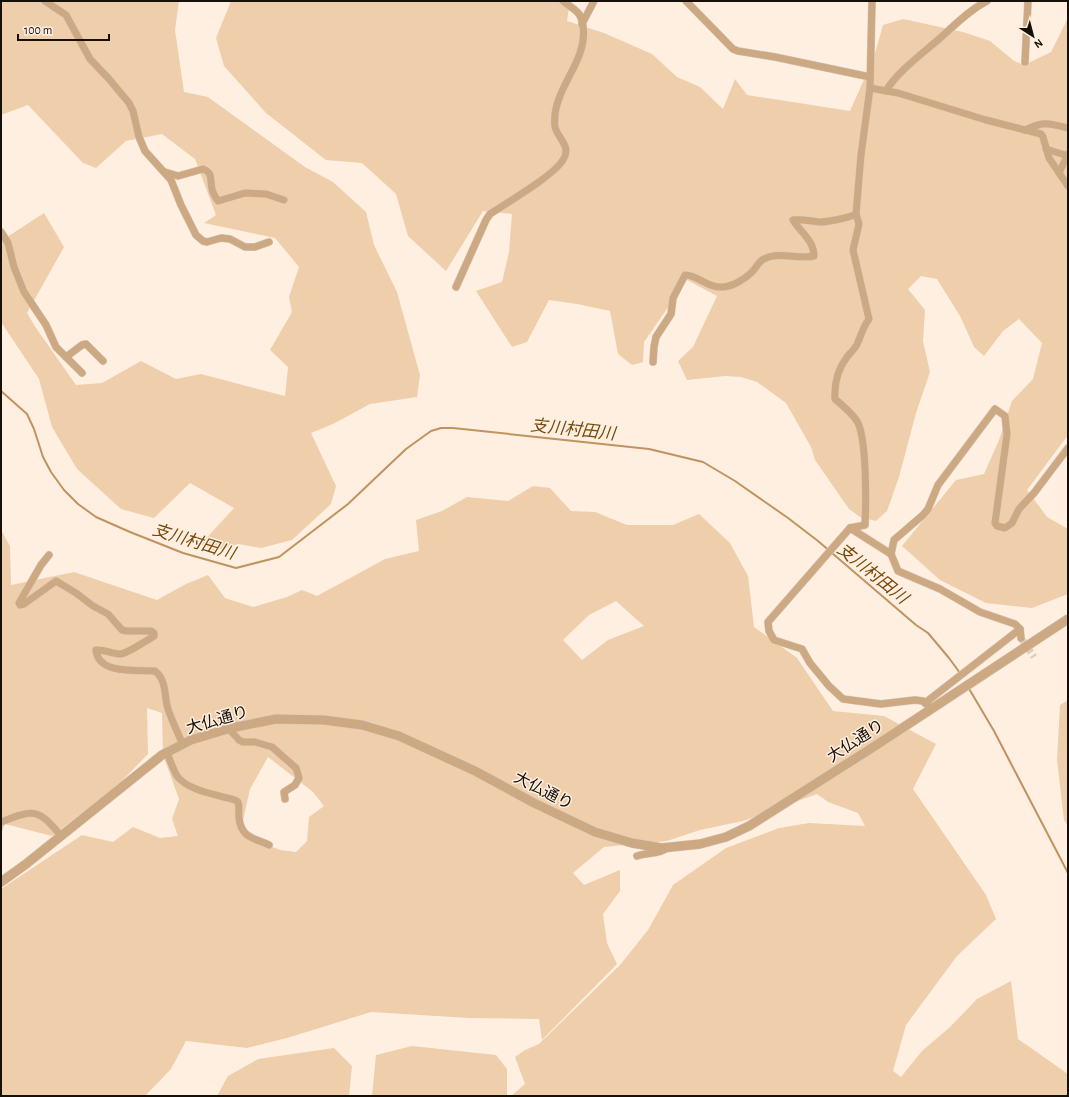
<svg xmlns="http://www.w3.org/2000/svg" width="1069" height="1097" font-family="'Alegreya Sans','Noto Sans JP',sans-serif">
  <rect width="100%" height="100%" fill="#feefe0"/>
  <g fill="#efceab" fill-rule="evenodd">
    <path d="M 1,1 L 179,1 L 175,30 L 184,92 L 208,97 L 305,167 L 333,182 L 366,212 L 374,245 L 397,292 L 420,375 L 417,397 L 370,404 L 333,424 L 311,433 L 336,486 L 331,504 L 292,540 L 261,548 L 238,544 L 214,551 L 201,544 L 234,508 L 190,483 L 154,518 L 121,509 L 77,469 L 52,427 L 39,379 L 1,322 L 1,241 L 44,213 L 64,247 L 27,313 L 36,328 L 76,385 L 102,383 L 141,361 L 176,379 L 201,374 L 285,396 L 288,367 L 270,350 L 292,312 L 289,297 L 299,267 L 275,238 L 204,223 L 216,215 L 195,159 L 162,134 L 126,141 L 96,168 L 83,163 L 28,105 L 1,115 Z"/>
    <path d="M 231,1 L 570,1 L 567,21 L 604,33 L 652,54 L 677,77 L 700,87 L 723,109 L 735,79 L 747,95 L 850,111 L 874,57 L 883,25 L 903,19 L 963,32 L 990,41 L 1014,61 L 1024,65 L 1051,52 L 1068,18 L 1068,435 L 1027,490 L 1047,517 L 1068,529 L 1068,594 L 1032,608 L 986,603 L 940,580 L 902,546 L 956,480 L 984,474 L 999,440 L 1012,401 L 1033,379 L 1042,343 L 1019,319 L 1003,331 L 984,356 L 974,347 L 960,316 L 937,279 L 921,276 L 908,289 L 925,310 L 923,341 L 930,372 L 916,413 L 899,477 L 887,511 L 876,521 L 860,517 L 849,509 L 815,460 L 811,447 L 786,403 L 757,382 L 741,377 L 725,376 L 687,380 L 678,361 L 693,347 L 717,296 L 687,280 L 644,342 L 643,362 L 632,365 L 618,354 L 610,311 L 577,304 L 549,300 L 527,342 L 512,347 L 476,291 L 502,282 L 509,252 L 512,214 L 483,211 L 446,271 L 408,236 L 396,194 L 362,163 L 326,160 L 266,113 L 224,66 L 216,38 Z"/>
    <path d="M 533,486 L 550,488 L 571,511 L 595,512 L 627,525 L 673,525 L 699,514 L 730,543 L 748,576 L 754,627 L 797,658 L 833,711 L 884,716 L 936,744 L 913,789 L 986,895 L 996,919 L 957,956 L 906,1025 L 893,1071 L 901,1077 L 922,1051 L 950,1027 L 977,999 L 1011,981 L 1018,1039 L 1068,1074 L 1068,1096 L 511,1096 L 525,1084 L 515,1057 L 525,1050 L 539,1044 L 620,965 L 648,930 L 673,885 L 726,848 L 779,828 L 809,823 L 865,826 L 858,813 L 828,802 L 817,794 L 743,821 L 700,830 L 667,841 L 604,847 L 573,873 L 584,885 L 620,870 L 620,891 L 603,914 L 607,943 L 617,964 L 542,1040 L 539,1019 L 469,1018 L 371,1012 L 287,1038 L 247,1048 L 186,1041 L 171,1069 L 145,1096 L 1,1096 L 1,889 L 82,835 L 113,842 L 133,827 L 160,838 L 178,836 L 172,819 L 179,799 L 163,755 L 162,713 L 147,708 L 148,754 L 110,793 L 84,811 L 52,836 L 5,824 L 1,834 L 1,530 L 10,546 L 11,585 L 74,572 L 157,600 L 186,584 L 208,575 L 225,598 L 253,607 L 287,597 L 302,590 L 317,596 L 385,559 L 419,551 L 416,520 L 442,511 L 467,497 L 508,501 ZM 616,601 L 644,626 L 608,640 L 582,660 L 563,640 L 589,615 ZM 268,757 L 313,792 L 324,806 L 309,817 L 307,841 L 296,852 L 280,850 L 240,834 L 250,789 Z"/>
    <path d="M 1068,700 L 1068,826 L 1064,820 L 1057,760 L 1060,705 Z"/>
    <path d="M 412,1046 L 496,1055 L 507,1069 L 507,1096 L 372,1096 L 376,1055 Z"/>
    <path d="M 334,1048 L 352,1066 L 349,1096 L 217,1096 L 228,1076 L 258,1059 Z"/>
  </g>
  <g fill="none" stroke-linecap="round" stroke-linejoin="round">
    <g stroke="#c09361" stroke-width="2">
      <path d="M 1,391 L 27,414 L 34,429 L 43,457 L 51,472 L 64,490 L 78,504 L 96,517 L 130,532 L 183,553 L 236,568 L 279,557 L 348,504 L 406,449 L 431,431 L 441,428 L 453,428 L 649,449 L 703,462 L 735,481 L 788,518 L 818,541 L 916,625 L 928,633 L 949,658 L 960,673"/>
      <path d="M 968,687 L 994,731 L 1068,873"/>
    </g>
    <path stroke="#dbcec0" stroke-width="7" stroke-dasharray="7 3.5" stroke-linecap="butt" d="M 1021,638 L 1034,657"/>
    <defs>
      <g id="minor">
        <path d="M 45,1 L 66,15 L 90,59 L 109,79 L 129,103 L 133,111 L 139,137 L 145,151 L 171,180 L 181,205 L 196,235 L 203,241 L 207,242 L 221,238 L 230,239 L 245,247 L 255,247 L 269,242"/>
        <path d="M 686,1 L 733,49 L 738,51 L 775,57 L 870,77"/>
        <path d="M 872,1 L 870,88 L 861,155 L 856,214 L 859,224 L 853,250 L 869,319 C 863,327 862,333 858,342 C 856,348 851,352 847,357 C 838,369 834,384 835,399 C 841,404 853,415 857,421 C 867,438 866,503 865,525 L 850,528 L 768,622 L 769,631 L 774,640 L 802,649 L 810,663 L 829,686 L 843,699 L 881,704 L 915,700 L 923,701 L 931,708"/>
        <path d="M 582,24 L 594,1"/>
        <path d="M 1025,62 L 1028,1"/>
        <path d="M 870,88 L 898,93 L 986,120 L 1041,134 L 1043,137 L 1049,158 L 1068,186"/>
        <path d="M 886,91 C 896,73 923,53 939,39 C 954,26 969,10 987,1"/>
        <path d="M 1025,130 C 1045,121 1047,123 1068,128"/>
        <path d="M 1046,149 L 1068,156"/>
        <path d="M 165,172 L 178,176 L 203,169 C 213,172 210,181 212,189 C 213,194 216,198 218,201 L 245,193 L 266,194 L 284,200"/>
        <path d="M 1059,173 L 1068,154"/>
        <path d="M 1,232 L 8,243 L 14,267 L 24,292 L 46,325 L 56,347 L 82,373"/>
        <path d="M 456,287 L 486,220 L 490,214 C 508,202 553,176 563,160 C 572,146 558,139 555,127 C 554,123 555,118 555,114 C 559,83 588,58 583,26 C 582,22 582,18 579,14 C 575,9 568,5 563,1"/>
        <path d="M 66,357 L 82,345 L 86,344 L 103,361"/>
        <path d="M 653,362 L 654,347 L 656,337 L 671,314 L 673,298 L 685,275 C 698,275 707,288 722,287 C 732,287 745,279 752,272 C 756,268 758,263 762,260 C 778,250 797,260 814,256 C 814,240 800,232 793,220 C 801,219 810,221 819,222 C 827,222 849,218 856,214"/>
        <path d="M 850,528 L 891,554 L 898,571 L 940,589 L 980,612 L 1015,624 L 1020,629 L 1021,638"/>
        <path d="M 891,554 L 894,540 L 923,515 L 928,509 L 938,485 L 995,409 L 1005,416 L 1007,434 L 995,523 L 997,526 L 1005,528 L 1012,523 L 1019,509 L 1034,493 L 1068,448"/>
        <path d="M 49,555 L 41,565 L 19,603 L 20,605 L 24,604 L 56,581 L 76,593 L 93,606 L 108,614 L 122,630 L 127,631 L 151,631 L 154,633 L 154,636 C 148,640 127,653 121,654 C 112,654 104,649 96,650 C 98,675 138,670 155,671 C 167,680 164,697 168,709 C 172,721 178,733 183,745"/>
        <path d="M 925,703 L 1020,629"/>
        <path d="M 229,729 L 239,740 L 243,742 L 255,742 L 272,747 L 296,768 L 299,778 L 295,785 L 284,792 L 285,799"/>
        <path d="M 167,753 C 170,760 173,769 177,776 C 188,791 218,795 235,800 L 238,802 C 240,808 238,812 239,818 C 241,838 254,838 269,845"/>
        <path d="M 1,822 C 34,809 38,808 61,836"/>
        <path d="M 637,856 C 647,852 658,855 667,848"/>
      </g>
      <path id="tertiary" d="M 1,882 L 26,864 L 162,755 L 191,740 L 231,728 L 276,719 L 324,720 L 362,725 L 399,736 L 475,771 L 534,803 L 595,832 L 632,843 L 662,848 L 700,844 L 726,837 L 749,826 L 875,746 L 1068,619"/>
    </defs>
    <use href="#minor" stroke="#d9cbbe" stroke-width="8"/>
    <use href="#tertiary" stroke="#d9cbbe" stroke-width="10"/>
    <use href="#minor" stroke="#cca983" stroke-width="7"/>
    <use href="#tertiary" stroke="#cca983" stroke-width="9"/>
  </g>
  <g text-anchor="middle" stroke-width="3" stroke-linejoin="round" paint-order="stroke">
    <g font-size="16" fill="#161009" stroke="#feefe0">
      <text transform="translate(217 719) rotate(-16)" y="6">大仏通り</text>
      <text transform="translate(855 740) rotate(-33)" y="6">大仏通り</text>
      <text transform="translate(544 790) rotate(27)" y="6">大仏通り</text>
    </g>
    <g font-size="17" font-style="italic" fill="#764a0b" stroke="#feefe0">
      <text transform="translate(573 429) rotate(6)" y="6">支川村田川</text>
      <text transform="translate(194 541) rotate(17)" y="6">支川村田川</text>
      <text transform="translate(873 573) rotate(39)" y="6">支川村田川</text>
    </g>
  </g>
  <rect width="1069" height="1097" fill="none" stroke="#161009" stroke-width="4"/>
  <g transform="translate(1033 36) rotate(144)" stroke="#feefe0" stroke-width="3" paint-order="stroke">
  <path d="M0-3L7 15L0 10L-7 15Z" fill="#161009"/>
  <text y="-6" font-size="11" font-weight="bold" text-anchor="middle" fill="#161009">N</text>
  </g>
  <path d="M18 34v6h91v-6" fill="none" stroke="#161009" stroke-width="2"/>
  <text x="24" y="34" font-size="12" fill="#161009" stroke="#feefe0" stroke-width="3" paint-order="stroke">100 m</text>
</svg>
